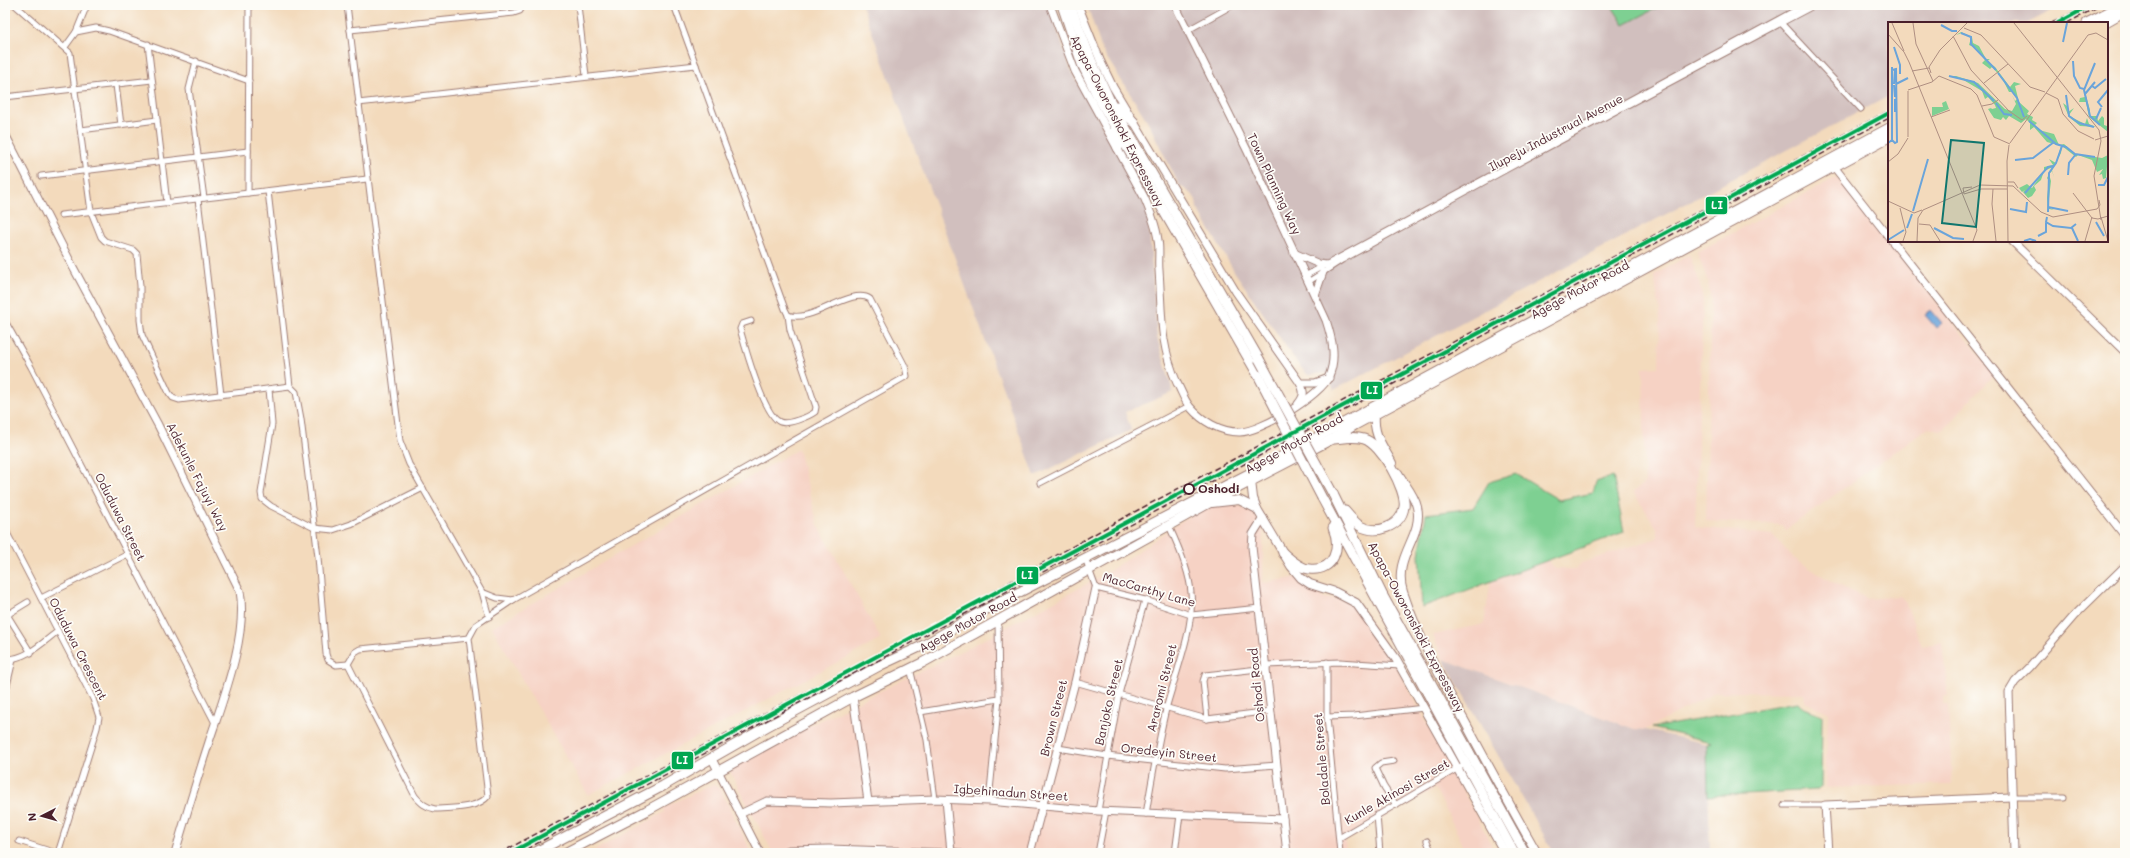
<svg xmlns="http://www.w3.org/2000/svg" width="2130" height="858" font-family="Mali,sans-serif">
  <rect width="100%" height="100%" fill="#fdfcf7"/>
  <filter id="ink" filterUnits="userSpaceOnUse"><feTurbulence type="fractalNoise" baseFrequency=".025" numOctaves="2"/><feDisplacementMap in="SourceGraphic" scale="8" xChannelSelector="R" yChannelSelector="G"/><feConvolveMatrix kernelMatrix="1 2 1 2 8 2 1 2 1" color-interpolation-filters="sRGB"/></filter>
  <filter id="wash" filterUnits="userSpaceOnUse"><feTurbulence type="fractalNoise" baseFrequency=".012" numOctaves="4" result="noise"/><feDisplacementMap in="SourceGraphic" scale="16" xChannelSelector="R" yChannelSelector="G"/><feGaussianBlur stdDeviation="0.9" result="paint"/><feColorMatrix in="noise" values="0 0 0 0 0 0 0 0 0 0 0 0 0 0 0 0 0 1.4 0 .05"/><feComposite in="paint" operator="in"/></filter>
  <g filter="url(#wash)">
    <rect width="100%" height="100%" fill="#f3dabc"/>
    <g fill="#f6d2c4">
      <path d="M 1837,177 L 1994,374 L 1943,430 L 1927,428 L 1786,530 L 1783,525 L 1706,521 L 1711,300 L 1708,282 L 1697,252 Z"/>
      <path d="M 1689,255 L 1699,280 L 1703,301 L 1695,527 L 1773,535 L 1792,557 L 1832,582 L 1868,599 L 1900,596 L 1905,601 L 1922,646 L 1942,642 L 1948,696 L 1943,696 L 1943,705 L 1948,705 L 1952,784 L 1825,788 L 1828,712 L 1805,702 L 1804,693 L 1716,692 L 1645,730 L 1634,729 L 1443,659 L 1433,635 L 1484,624 L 1492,573 L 1546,558 L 1555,569 L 1576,569 L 1581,563 L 1657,538 L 1657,528 L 1633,492 L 1645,482 L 1643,368 L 1659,367 L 1660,312 L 1654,275 Z"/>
      <path d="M 798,449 L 818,525 L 881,639 L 588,795 L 492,627 Z"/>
      <path d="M 1214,499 L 1263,512 L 1263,583 L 1299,577 L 1324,598 L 1354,600 L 1381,637 L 1496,853 L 1467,853 L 1435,788 L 1345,839 L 1346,853 L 773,853 L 727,766 L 964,650 L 1105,574 Z"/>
      <path d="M 713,784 L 720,789 L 752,853 L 590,853 L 665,812 L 663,808 Z"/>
    </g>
    <g fill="#d1bfbe">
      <path d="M 862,5 L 1049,5 L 1071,71 L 1114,145 L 1148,212 L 1157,337 L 1173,392 L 1125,412 L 1131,430 L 1035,476 Z"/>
      <path d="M 1087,5 L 1610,5 L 1624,25 L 1662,5 L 2063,5 L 2028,23 L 1889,23 L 1889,96 L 1334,390 L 1325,373 L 1308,375 L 1298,364 L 1234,271 L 1197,208 L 1196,200 L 1192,194 L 1179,185 L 1148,122 L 1102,50 Z"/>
      <path d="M 1443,659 L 1634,729 L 1645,730 L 1707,744 L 1710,853 L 1554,853 Z"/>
    </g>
    <g fill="#7ed092" stroke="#64785e">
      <path d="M 1611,5 L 1662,5 L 1624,25 Z"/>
      <path d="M 1516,474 L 1559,500 L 1593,493 L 1596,482 L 1613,476 L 1624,532 L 1422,607 L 1419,555 L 1426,514 L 1473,508 L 1489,482 Z"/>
      <path d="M 1797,702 L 1802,707 L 1822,715 L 1821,787 L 1818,790 L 1708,796 L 1707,744 L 1711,742 L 1652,728 Z"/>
    </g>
    <path fill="#6aa4da" stroke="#5a6282" d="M 1931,310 L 1942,323 L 1936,328 L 1925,315 Z"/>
  </g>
  <g filter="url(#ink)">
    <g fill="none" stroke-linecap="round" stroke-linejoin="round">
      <defs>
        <g id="street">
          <path d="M 15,5 L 70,53 L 91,212 L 101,237 L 105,241 L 133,250 L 137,254 L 140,286 L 140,320 L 142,335 L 169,393 L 173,398 L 179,400 L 290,386"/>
          <path d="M 347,5 L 400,441 L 409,464 L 482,592 L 497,598 L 513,600 L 907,376 L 905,366 L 870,299 C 851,286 812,324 788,315 L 785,309 L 674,5"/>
          <path d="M 578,5 L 586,76"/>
          <path d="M 1781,23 L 1861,109"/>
          <path d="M 350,30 L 514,13 L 520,11 L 523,5"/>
          <path d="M 1188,30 L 1233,5"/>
          <path d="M 76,32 L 87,5"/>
          <path d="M 148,44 L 167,203"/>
          <path d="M 65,47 L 76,32 L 96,28 L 109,31 L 249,81"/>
          <path d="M 196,61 L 189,89 L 204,198"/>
          <path d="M 116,85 L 121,125"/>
          <path d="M 5,97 L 152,80"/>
          <path d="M 358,103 L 696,65"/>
          <path d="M 81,130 L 157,120"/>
          <path d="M 41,176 L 248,151"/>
          <path d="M 268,191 L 290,386 L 296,392 L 301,419 L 318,557 L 326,654 L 328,660 L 336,665 L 348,664"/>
          <path d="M 248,193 L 249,5"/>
          <path d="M 198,199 L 221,395"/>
          <path d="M 61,215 L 367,179"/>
          <path d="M 1305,276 L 1805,5"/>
          <path d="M 1308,282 L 1342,260 L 1509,168 L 1815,5"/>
          <path d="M 5,321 L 31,367 L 215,723"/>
          <path d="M 751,321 L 742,324 L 740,329 C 745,347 764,416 780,422 C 788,425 808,417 815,412 L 816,407 L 790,330 L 788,315"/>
          <path d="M 269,389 L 272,424 L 261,493 L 262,499 L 271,506 L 314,528 L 333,530 L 351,524 L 423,488"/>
          <path d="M 1040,483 L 1189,406"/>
          <path d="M 5,529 L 93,699 L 99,717 L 97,728 L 58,853"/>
          <path d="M 1085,558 L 1096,588 L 1145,600 L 1191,615 L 1260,608"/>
          <path d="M 482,592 L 489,617"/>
          <path d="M 41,598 L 128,554"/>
          <path d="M 28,602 L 10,613 L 8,616 L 31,653"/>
          <path d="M 469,638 L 360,649 L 355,652 L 348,664 L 415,796 C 421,803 425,807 435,809 C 450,808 478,809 488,796 L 469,638 L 476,625 L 513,600"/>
          <path d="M 5,659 C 26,660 42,643 58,631"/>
          <path d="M 1327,662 L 1327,717 L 1340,853"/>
          <path d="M 1266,665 L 1340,662 L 1400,666"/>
          <path d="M 910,668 L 927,740 L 935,799"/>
          <path d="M 1075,682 L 1207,719 L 1271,711"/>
          <path d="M 5,694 L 13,660"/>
          <path d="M 920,712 L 999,699"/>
          <path d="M 1327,717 L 1354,716 L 1424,708"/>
          <path d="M 1207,719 L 1203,681 L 1205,675 L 1267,668"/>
          <path d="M 1058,748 L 1107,756 L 1225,769 L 1277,765"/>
          <path d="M 1394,761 L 1381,763 L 1375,768 L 1384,787 L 1396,805"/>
          <path d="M 2011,797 L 2064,797"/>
          <path d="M 989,801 L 999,699 L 998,620"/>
          <path d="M 1784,805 L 1825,805"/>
          <path d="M 1098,811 L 1119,694 L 1145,600"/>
          <path d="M 1146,814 C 1152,778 1158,743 1166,709 C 1175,675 1195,626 1191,593 C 1190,574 1177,543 1169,526"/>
          <path d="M 1377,815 L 1380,853"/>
          <path d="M 1339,838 L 1465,764"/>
          <path d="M 19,841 L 56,853"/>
          <path d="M 1427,841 L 1432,853"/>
          <path d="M 779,853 L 789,849 L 829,848 L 951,852"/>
          <path d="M 1098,853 L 1106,811"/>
          <path d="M 1175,853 L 1180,815"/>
        </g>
        <g id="secondary">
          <path d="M 1050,5 L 1075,71 L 1144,197 C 1150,211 1156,225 1158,240 C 1160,250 1158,261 1159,270 C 1162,312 1159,343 1177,383 C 1181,390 1184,400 1190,407 C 1202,421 1220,432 1239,432 C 1259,433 1322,395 1329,376 C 1337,357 1332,339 1326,320 L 1248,152 L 1175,5"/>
          <path d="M 1078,5 L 1100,60 L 1113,87 L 1236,292 L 1300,383 L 1315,383 L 1329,378"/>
          <path d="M 5,134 L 73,267 L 158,425 L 240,591 C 248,636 223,699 209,742 C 197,779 186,816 175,853"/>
          <path d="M 1835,168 L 1889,237"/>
          <path d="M 1892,241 L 2125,536"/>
          <path d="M 2012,241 L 2125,352"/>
          <path d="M 1294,253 L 1319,264 L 1326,265"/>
          <path d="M 1315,295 L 1323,272"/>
          <path d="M 1298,404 C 1304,397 1305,392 1300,383"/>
          <path d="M 1263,518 L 1253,534 L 1252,547 L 1287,853"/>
          <path d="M 853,697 L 868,801"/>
          <path d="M 712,759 L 760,853"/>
          <path d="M 946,800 L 951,852 L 959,853"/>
          <path d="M 740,814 L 767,801 L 831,803 L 935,799 L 989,801 L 1098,811 L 1283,819"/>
          <path d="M 1030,853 L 1075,682 L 1096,588"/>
          <path d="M 1828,853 L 1825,805 L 2011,797"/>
          <path d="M 2014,853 L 2009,692 L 2015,682 L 2030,667 L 2074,616 L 2125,566"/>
        </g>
        <g id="primary">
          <path d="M 1375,415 C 1373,435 1383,446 1392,463"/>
          <path d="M 1398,473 C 1404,484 1414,494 1417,507 C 1424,536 1392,557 1403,592 C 1418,637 1441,678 1464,720 C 1488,765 1512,809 1537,853"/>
          <path d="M 1251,481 L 1253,498 L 1257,509 L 1291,566 L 1301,578 L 1310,584 L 1335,592 L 1356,603 L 1396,659 L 1505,853"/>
          <path d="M 1212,503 L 1239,500 L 1257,509"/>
        </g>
        <g id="highway">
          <path d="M 1062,5 L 1082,64 L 1098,97 L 1258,375"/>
          <path d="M 1070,5 L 1092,62 L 1109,99 L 1259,359"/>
          <path d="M 2087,23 L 2122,5"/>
          <path d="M 2104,23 L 2125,11"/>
          <path d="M 1117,106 L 1134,122"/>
          <path d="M 1114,132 L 1118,148"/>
          <path d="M 1334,439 C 1344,438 1354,436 1364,439 C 1381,444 1407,490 1404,507 C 1401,527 1376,535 1360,526 C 1354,522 1350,517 1345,511"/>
          <path d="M 1333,494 L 1383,596 L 1525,853"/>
          <path d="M 1322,498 L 1514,853"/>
          <path d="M 1283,553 C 1290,559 1299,568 1309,569 C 1335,572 1341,547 1333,528"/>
          <path d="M 534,853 L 663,786 L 766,727 L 881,665 L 924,645 L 979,613 L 1264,466 L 1889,128"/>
          <path d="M 565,853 L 646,811 L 853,697 L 922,663 L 1209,503 L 1332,439 L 1355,425 L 1889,137"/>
        </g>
      </defs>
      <use href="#street" stroke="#9e7c74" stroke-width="7"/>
      <use href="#secondary" stroke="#9e7c74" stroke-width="9"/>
      <use href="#primary" stroke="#9e7c74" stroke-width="10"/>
      <use href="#highway" stroke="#9e7c74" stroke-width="11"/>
      <use href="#street" stroke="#fff" stroke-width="5"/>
      <use href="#secondary" stroke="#fff" stroke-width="7"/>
      <use href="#primary" stroke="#fff" stroke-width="8"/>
      <use href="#highway" stroke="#fff" stroke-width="9"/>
      <g stroke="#4a1f2b" stroke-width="1.5" stroke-dasharray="6 3" stroke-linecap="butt">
        <path d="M 2052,23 L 2086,5"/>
        <path d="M 2067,23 L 2101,5"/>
        <path d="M 500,853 L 954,613 L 1123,518 L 1889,110"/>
        <path d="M 519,853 L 1889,118"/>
      </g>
      <defs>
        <g id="highway-bridge">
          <path d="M 1259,359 L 1333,494"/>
          <path d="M 1258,375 L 1322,498"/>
        </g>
      </defs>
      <use href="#highway-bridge" stroke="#9e7c74" stroke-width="11" stroke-linecap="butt"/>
      <use href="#highway-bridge" stroke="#fff" stroke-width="9"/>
      <defs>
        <g id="rail-1">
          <path d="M 2058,23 L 2091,5"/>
          <path d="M 510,853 L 1889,113"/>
        </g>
      </defs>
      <use href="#rail-1" stroke="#fdfcf7" stroke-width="7"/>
      <use href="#rail-1" stroke="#00a651" stroke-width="4"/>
    </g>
  </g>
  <circle fill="#fdfcf7" stroke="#4a1f2b" stroke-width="2" cx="1189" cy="489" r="5"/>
  <g text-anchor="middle" stroke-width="3.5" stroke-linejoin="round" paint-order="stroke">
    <g font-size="12" fill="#4a1f2b" stroke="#fdfcf7">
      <text transform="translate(1117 121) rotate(63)" y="4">Apapa-Oworonshoki Expressway</text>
      <text transform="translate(1556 133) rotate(-28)" y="4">Ilupeju Industrual Avenue</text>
      <text transform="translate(1274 184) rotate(65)" y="4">Town Planning Way</text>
      <text transform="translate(1580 290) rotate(-28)" y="4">Agege Motor Road</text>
      <text transform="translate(1294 444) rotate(-29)" y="4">Agege Motor Road</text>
      <text transform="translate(197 477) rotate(63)" y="4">Adekunle Fajuyi Way</text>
      <text transform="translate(120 517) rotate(63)" y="4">Oduduwa Street</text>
      <text transform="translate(1149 590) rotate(16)" y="4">MacCarthy Lane</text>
      <text transform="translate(968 623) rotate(-29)" y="4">Agege Motor Road</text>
      <text transform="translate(1416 627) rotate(62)" y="4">Apapa-Oworonshoki Expressway</text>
      <text transform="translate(78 649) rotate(63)" y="4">Oduduwa Crescent</text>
      <text transform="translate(1257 685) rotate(-96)" y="4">Oshodi Road</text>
      <text transform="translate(1162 688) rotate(-76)" y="4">Araromi Street</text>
      <text transform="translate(1109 702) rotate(-77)" y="4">Banjoko Street</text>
      <text transform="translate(1054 718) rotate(-76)" y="4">Brown Street</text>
      <text transform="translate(1169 753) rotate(6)" y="4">Oredeyin Street</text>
      <text transform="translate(1322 759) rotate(-95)" y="4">Boladale Street</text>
      <text transform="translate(1397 792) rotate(-30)" y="4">Kunle Akinosi Street</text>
      <text transform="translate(1011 793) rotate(4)" y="4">Igbehinadun Street</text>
    </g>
    <g font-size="12" font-weight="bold" fill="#4a1f2b" stroke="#fdfcf7" text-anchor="start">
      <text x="1198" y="493">Oshodi</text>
    </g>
  </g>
  <g transform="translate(1888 22)">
    <rect width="220" height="220" fill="#f3dabc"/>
    <path d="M 73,10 L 84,15 L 85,21 L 91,24 L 98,37 L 102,37 L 99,39 L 107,45 L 122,65 L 126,60 L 133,62 L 127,64 L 131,80 L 141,89 L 139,92 L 145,95 L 144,98 L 149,101 L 146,104 L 151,108 L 166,112 L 171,123 L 176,122 L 187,132 L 214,136 L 220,133 L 218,156 L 215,157 L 214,152 L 211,153 L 215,147 L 209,150 L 204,138 L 190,133 L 188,135 L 174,124 L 173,131 L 164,148 L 166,155 L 164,149 L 161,152 L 163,159 L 160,185 L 166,188 L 161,187 L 160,190 L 159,176 L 161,159 L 159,156 L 165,145 L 156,149 L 153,158 L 146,164 L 148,168 L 144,174 L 140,176 L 135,170 L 137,168 L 134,170 L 131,166 L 139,162 L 144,166 L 156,149 L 156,145 L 165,143 L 161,137 L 168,141 L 173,124 L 159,120 L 146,105 L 142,108 L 142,101 L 138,97 L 133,101 L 121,94 L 118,98 L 115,95 L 113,98 L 106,96 L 100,87 L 103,86 L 100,83 L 104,87 L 108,86 L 107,83 L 100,75 L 97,77 L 94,69 L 72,56 L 60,54 L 68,54 L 90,61 L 117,87 L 124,89 L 128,82 L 124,73 L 127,79 L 129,77 L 124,70 L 121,70 L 114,56 L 104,45 L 102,47 L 94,41 L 97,38 L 93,32 L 88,26 L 81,23 L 83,16 L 74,11 L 68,13 ZM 196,67 L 202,88 L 202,94 L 209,94 L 210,99 L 214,94 L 216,96 L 216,103 L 219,104 L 220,110 L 201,95 L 198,80 L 191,80 L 192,76 L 197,75 ZM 58,79 L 61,87 L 44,94 L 44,85 L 55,85 L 54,81 ZM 175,81 L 179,84 L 180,90 L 186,86 L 181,93 L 185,96 L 197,102 L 199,96 L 201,102 L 208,105 L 192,104 L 181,95 Z" fill="#7ed092"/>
    <path fill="none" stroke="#6aa4da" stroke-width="2" d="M 53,3 L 64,9 L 69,9M 73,11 L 83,15 L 83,22 L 108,48M 175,20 L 179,1M 6,25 L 12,43 L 12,52M 185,39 L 186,54 L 192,66 L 196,67M 207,41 L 196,68 L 202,94 L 212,103M 4,45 L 4,120M 110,51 L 129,76 L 136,95M 61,54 L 86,60 L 106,79M 6,62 L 7,47M 8,62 L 20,56M 6,63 L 7,75M 204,64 L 207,66 L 218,57M 197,72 L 207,60M 178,73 L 181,94 L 191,101 L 206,105M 7,77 L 7,90M 108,81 L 116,92 L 124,93M 214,85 L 210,80 L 220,68M 208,97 L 213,86M 141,99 L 168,122 L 178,125 L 187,132 L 207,135M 0,121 L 4,118 L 7,121 L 9,120 L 8,47 L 4,48M 127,138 L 145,136 L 166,120M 180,153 L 181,141 L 188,132M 210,163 L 216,163 L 220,155M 137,171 L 160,145 L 166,144M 160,185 L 180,189M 122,187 L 138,190 L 139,180M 25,189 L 40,137M 160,190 L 161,151 L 168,141 L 174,124M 159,195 L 158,200 L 165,204 L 183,206 L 188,202M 208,200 L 216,214M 19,206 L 24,192M 46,206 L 65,216 L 76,217M 184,206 L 190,219M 150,214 L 158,210 L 158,201M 0,218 L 16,208M 136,219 L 142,217 L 148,219"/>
    <path fill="none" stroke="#af8f82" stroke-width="1" d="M 4,1 L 16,29M 25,1 L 28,22 L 45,59M 126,1 L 211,108 L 213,119 L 206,154 L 213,198M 76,6 L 93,13 L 142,65 L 157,70M 0,12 L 16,30 L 21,40 L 89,208 L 85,219M 65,14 L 83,48 L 121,89 L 134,98 L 139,94M 24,49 L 41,46M 43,51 L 41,45 L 52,28 L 79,1M 96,61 L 120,42M 20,68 L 44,60 L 51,54 L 83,67 L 89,73 L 106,115 L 122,122M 158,71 L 170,77 L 175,92 L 190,109 L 206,117M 94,84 L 104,82 L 110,78M 20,87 L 20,115M 20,87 L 20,69M 43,95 L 62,88M 207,118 L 220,114M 122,121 L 200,13 L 208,11 L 220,18M 10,132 L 20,116M 0,140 L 10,132M 120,160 L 126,160 L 130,166M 185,171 L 204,196 L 210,197 L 220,194M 76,172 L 75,166 L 84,165M 76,172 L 93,167 L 119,167M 0,179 L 26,191 L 34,188M 104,182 L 108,219M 104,182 L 105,167M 12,186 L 18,210 L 15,219M 213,195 L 220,219M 31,202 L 42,203 L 52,219M 29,219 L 30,196 L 35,188 L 92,163 L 125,164 L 153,190 L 165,195 L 209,187 L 212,183 L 211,178M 120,219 L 119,139 L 121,123M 197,219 L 204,195"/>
    <path fill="#0f766e" fill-opacity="0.15" stroke="#0f766e" stroke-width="2" d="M 63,118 L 96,121 L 88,205 L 54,201 Z"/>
    <rect width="220" height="220" fill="none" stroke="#4a1f2b" stroke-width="2"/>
  </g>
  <g stroke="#fdfcf7" stroke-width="1.5">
    <rect x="1705" y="196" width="23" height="19" rx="4" fill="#00a651"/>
    <rect x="1360" y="381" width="23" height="19" rx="4" fill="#00a651"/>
    <rect x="1016" y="566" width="23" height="19" rx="4" fill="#00a651"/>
    <rect x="671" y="751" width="23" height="19" rx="4" fill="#00a651"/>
  </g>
  <g font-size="11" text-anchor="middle" font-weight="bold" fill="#fff">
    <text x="1717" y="209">LI</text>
    <text x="1372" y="394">LI</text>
    <text x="1027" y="579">LI</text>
    <text x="682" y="764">LI</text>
  </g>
  <rect width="2130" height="858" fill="none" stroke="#fdfcf7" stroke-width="20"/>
  <g transform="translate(42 816) rotate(264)" stroke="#fdfcf7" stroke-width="3" paint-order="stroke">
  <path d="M0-3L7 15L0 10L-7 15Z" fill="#4a1f2b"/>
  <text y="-6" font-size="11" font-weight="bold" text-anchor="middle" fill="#4a1f2b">N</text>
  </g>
</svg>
